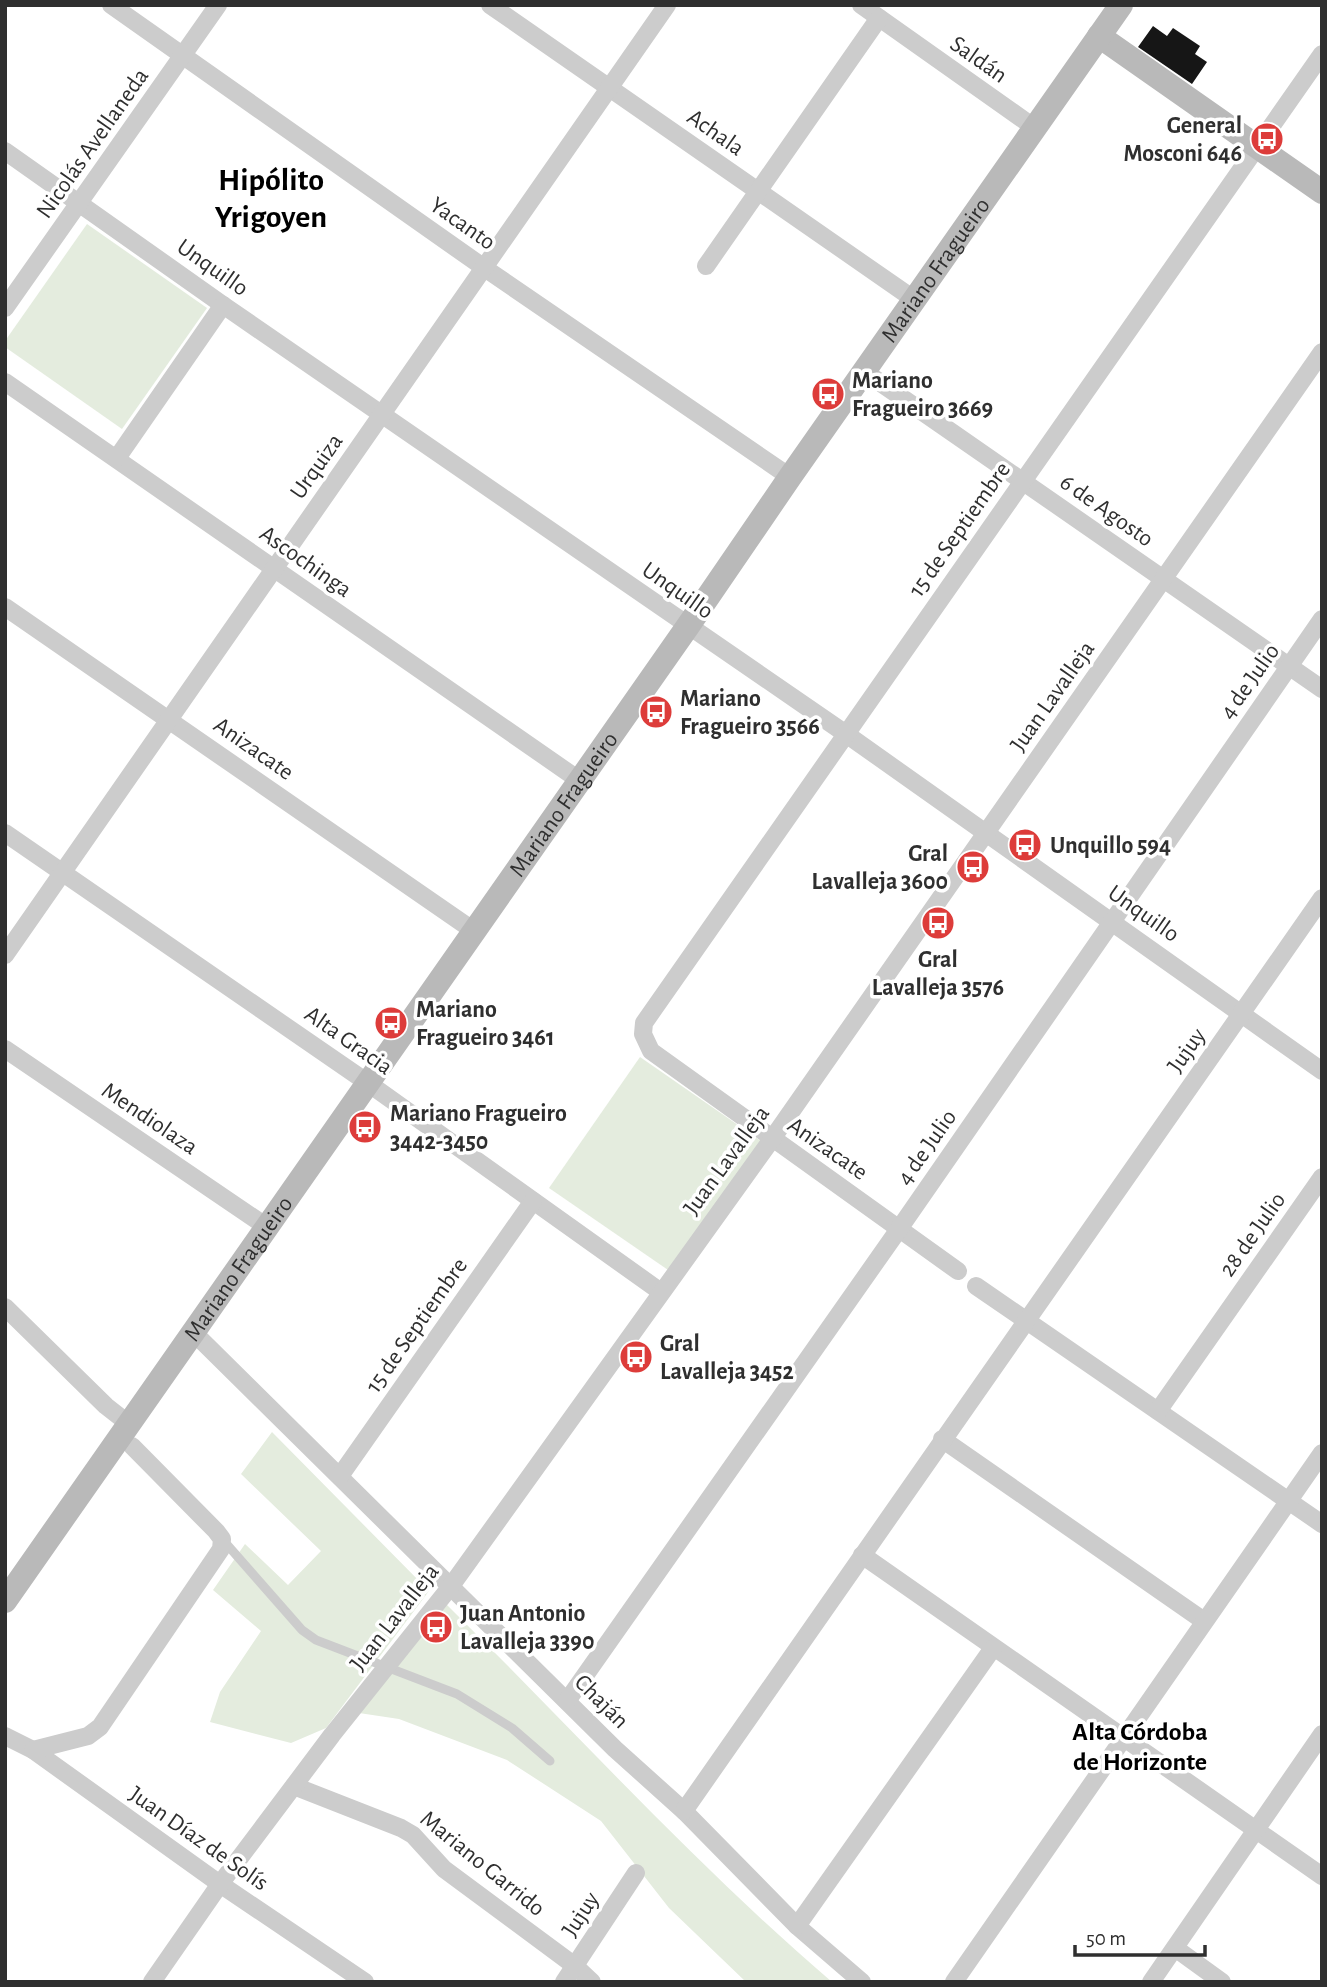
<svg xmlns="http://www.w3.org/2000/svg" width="1327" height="1987" font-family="'Alegreya Sans',sans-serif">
  <rect width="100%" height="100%" fill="#fff"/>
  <g fill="#e4ecde">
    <path d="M 87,224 L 207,308 L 122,429 L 5,347 L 5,341 Z"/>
    <path d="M 640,1057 L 761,1141 L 671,1272 L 549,1188 Z"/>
    <path d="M 272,1432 L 429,1591 L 326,1728 L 291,1743 L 210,1722 L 220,1692 L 261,1631 L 213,1590 L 245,1544 L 288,1585 L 321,1551 L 241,1474 Z"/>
    <path d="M 446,1604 C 574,1730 695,1865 832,1982 L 746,1982 L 669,1908 L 601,1821 L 507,1760 L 399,1719 L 359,1713 Z"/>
  </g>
  <path fill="#161616" d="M 1153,26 L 1167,36 L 1173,28 L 1200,46 L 1195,54 L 1207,62 L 1192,84 L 1138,47 Z"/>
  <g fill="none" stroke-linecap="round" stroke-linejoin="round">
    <path stroke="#ccc" stroke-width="9" d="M 223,1540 L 302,1630 L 316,1640 L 457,1694 L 512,1728 L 550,1761"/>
    <g stroke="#ccc" stroke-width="18">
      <path d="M 111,5 L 483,267 L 790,477"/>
      <path d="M 490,5 L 915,300"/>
      <path d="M 861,5 L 1035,128"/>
      <path d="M 5,151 L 223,305 L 846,734 L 1322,1071"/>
      <path d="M 706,266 L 879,18"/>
      <path d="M 5,308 L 218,5"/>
      <path d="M 865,372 L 1322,689"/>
      <path d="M 5,382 L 579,780"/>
      <path d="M 117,458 L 223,305"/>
      <path d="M 5,607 L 474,931"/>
      <path d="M 5,833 L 368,1083 L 661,1292"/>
      <path d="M 5,955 L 667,5"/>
      <path d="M 5,1049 L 267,1227"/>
      <path d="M 958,1271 L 651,1051 L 643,1034 L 644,1023 L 1322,54"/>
      <path d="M 976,1286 L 1322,1524"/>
      <path d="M 5,1307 L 106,1406 L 129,1424"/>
      <path d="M 192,1331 L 615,1749 L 684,1811 L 797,1926 L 862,1982"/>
      <path d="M 1158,1411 L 1322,1177"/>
      <path d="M 942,1439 L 1204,1621"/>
      <path d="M 340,1476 L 533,1201"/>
      <path d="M 862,1555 L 1322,1876"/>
      <path d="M 567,1701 L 899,1229 L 1322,619"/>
      <path d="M 5,1736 L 33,1750 L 220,1884 L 365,1982"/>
      <path d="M 33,1750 L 88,1736 L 100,1727 L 221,1549 L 222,1539 L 216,1531 L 132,1446"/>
      <path d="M 294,1786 L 401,1828 L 413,1835 L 444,1869 L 575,1966 L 592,1982"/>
      <path d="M 684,1811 L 1322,898"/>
      <path d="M 797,1926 L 993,1648"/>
      <path d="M 1175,1948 L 1222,1982"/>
      <path d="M 152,1982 L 220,1884 L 332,1735 L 451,1586 L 772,1139 L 1322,352"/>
      <path d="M 564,1982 L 636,1873"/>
      <path d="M 954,1982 L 1322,1453"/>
      <path d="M 1151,1982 L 1322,1734"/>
    </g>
    <g stroke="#b9b9b9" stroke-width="24">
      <path d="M 1099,36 L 1322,192"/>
      <path id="s1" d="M 5,1601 L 688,626 L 790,477 L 1121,5"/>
    </g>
  </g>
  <defs>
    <symbol id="bus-disc" viewBox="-11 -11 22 22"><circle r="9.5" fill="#dd3c3a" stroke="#fff"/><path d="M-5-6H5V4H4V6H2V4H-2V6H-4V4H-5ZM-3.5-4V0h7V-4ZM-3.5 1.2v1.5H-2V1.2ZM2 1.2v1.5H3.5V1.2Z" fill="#fff"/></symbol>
  </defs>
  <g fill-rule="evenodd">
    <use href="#bus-disc" x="1248" y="120" width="38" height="38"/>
    <use href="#bus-disc" x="809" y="375" width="38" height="38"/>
    <use href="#bus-disc" x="637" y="693" width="38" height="38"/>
    <use href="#bus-disc" x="1006" y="826" width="38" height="38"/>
    <use href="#bus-disc" x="954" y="848" width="38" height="38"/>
    <use href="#bus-disc" x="919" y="904" width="38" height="38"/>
    <use href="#bus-disc" x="372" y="1004" width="38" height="38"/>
    <use href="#bus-disc" x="346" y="1108" width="38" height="38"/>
    <use href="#bus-disc" x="617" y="1338" width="38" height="38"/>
    <use href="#bus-disc" x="417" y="1608" width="38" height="38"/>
  </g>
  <g text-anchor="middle" stroke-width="7" stroke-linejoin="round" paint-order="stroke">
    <g font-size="24" fill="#2f2f2f" stroke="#fff">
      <text transform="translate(979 59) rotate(35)" y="8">Saldán</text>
      <text transform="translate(716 132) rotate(35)" y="8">Achala</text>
      <text transform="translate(92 143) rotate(-55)" y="8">Nicolás Avellaneda</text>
      <text transform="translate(463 223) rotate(35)" y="8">Yacanto</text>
      <text transform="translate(213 267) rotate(35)" y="8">Unquillo</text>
      <text dy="8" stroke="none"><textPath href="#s1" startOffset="1624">Mariano Fragueiro</textPath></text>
      <text transform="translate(316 466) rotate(-55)" y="8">Urquiza</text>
      <text transform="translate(1107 510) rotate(35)" y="8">6 de Agosto</text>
      <text transform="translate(959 529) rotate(-55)" y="8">15 de Septiembre</text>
      <text transform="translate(306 561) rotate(35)" y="8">Ascochinga</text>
      <text transform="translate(678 590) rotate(35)" y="8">Unquillo</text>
      <text transform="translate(1249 681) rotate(-55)" y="8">4 de Julio</text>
      <text transform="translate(1052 696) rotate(-55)" y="8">Juan Lavalleja</text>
      <text transform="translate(254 748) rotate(35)" y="8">Anizacate</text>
      <text dy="8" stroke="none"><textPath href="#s1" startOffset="973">Mariano Fragueiro</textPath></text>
      <text transform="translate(1144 913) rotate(35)" y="8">Unquillo</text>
      <text transform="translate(349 1040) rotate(35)" y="8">Alta Gracia</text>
      <text transform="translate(1186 1050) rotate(-55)" y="8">Jujuy</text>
      <text transform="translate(150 1118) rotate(34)" y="8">Mendiolaza</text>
      <text transform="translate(926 1147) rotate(-55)" y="8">4 de Julio</text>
      <text transform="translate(828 1148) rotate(35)" y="8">Anizacate</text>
      <text transform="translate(726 1160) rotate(-54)" y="8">Juan Lavalleja</text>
      <text transform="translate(1252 1234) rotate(-55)" y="8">28 de Julio</text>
      <text dy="8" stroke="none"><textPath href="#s1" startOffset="406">Mariano Fragueiro</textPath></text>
      <text transform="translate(416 1325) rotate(-55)" y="8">15 de Septiembre</text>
      <text transform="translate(394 1617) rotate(-52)" y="8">Juan Lavalleja</text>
      <text transform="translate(602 1701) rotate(45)" y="8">Chaján</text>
      <text transform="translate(199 1838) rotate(35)" y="8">Juan Díaz de Solís</text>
      <text transform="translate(483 1863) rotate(39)" y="8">Mariano Garrido</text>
      <text transform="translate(580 1914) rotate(-57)" y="8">Jujuy</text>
    </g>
    <g font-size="24" font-weight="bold" fill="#2f2f2f" stroke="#fff" text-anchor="start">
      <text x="1242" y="133" text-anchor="end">General<tspan x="1242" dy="28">Mosconi 646</tspan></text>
      <text x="852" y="388">Mariano<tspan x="852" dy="28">Fragueiro 3669</tspan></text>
      <text x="680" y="706">Mariano<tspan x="680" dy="28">Fragueiro 3566</tspan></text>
      <text x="1050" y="853">Unquillo 594</text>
      <text x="948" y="861" text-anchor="end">Gral<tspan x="948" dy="28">Lavalleja 3600</tspan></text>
      <text x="938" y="967" text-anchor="middle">Gral<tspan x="938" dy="28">Lavalleja 3576</tspan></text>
      <text x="416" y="1017">Mariano<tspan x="416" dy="28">Fragueiro 3461</tspan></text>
      <text x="390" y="1121">Mariano Fragueiro<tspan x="390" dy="28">3442-3450</tspan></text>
      <text x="660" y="1351">Gral<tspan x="660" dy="28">Lavalleja 3452</tspan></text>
      <text x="460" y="1621">Juan Antonio<tspan x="460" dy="28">Lavalleja 3390</tspan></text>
    </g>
    <g font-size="26" font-weight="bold" fill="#000" stroke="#fff">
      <text x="1140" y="1740">Alta Córdoba<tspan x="1140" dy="30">de Horizonte</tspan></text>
    </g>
    <g font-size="32" font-weight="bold" fill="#000" stroke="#fff">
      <text x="271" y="190">Hipólito<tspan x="271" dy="37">Yrigoyen</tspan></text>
    </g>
  </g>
  <rect width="1327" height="1987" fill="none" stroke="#2f2f2f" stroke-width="14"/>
  <path d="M1075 1945v10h130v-10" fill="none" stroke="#2f2f2f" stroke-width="3.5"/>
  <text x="1086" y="1945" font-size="21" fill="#2f2f2f" stroke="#ffffff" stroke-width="5" paint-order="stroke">50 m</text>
</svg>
